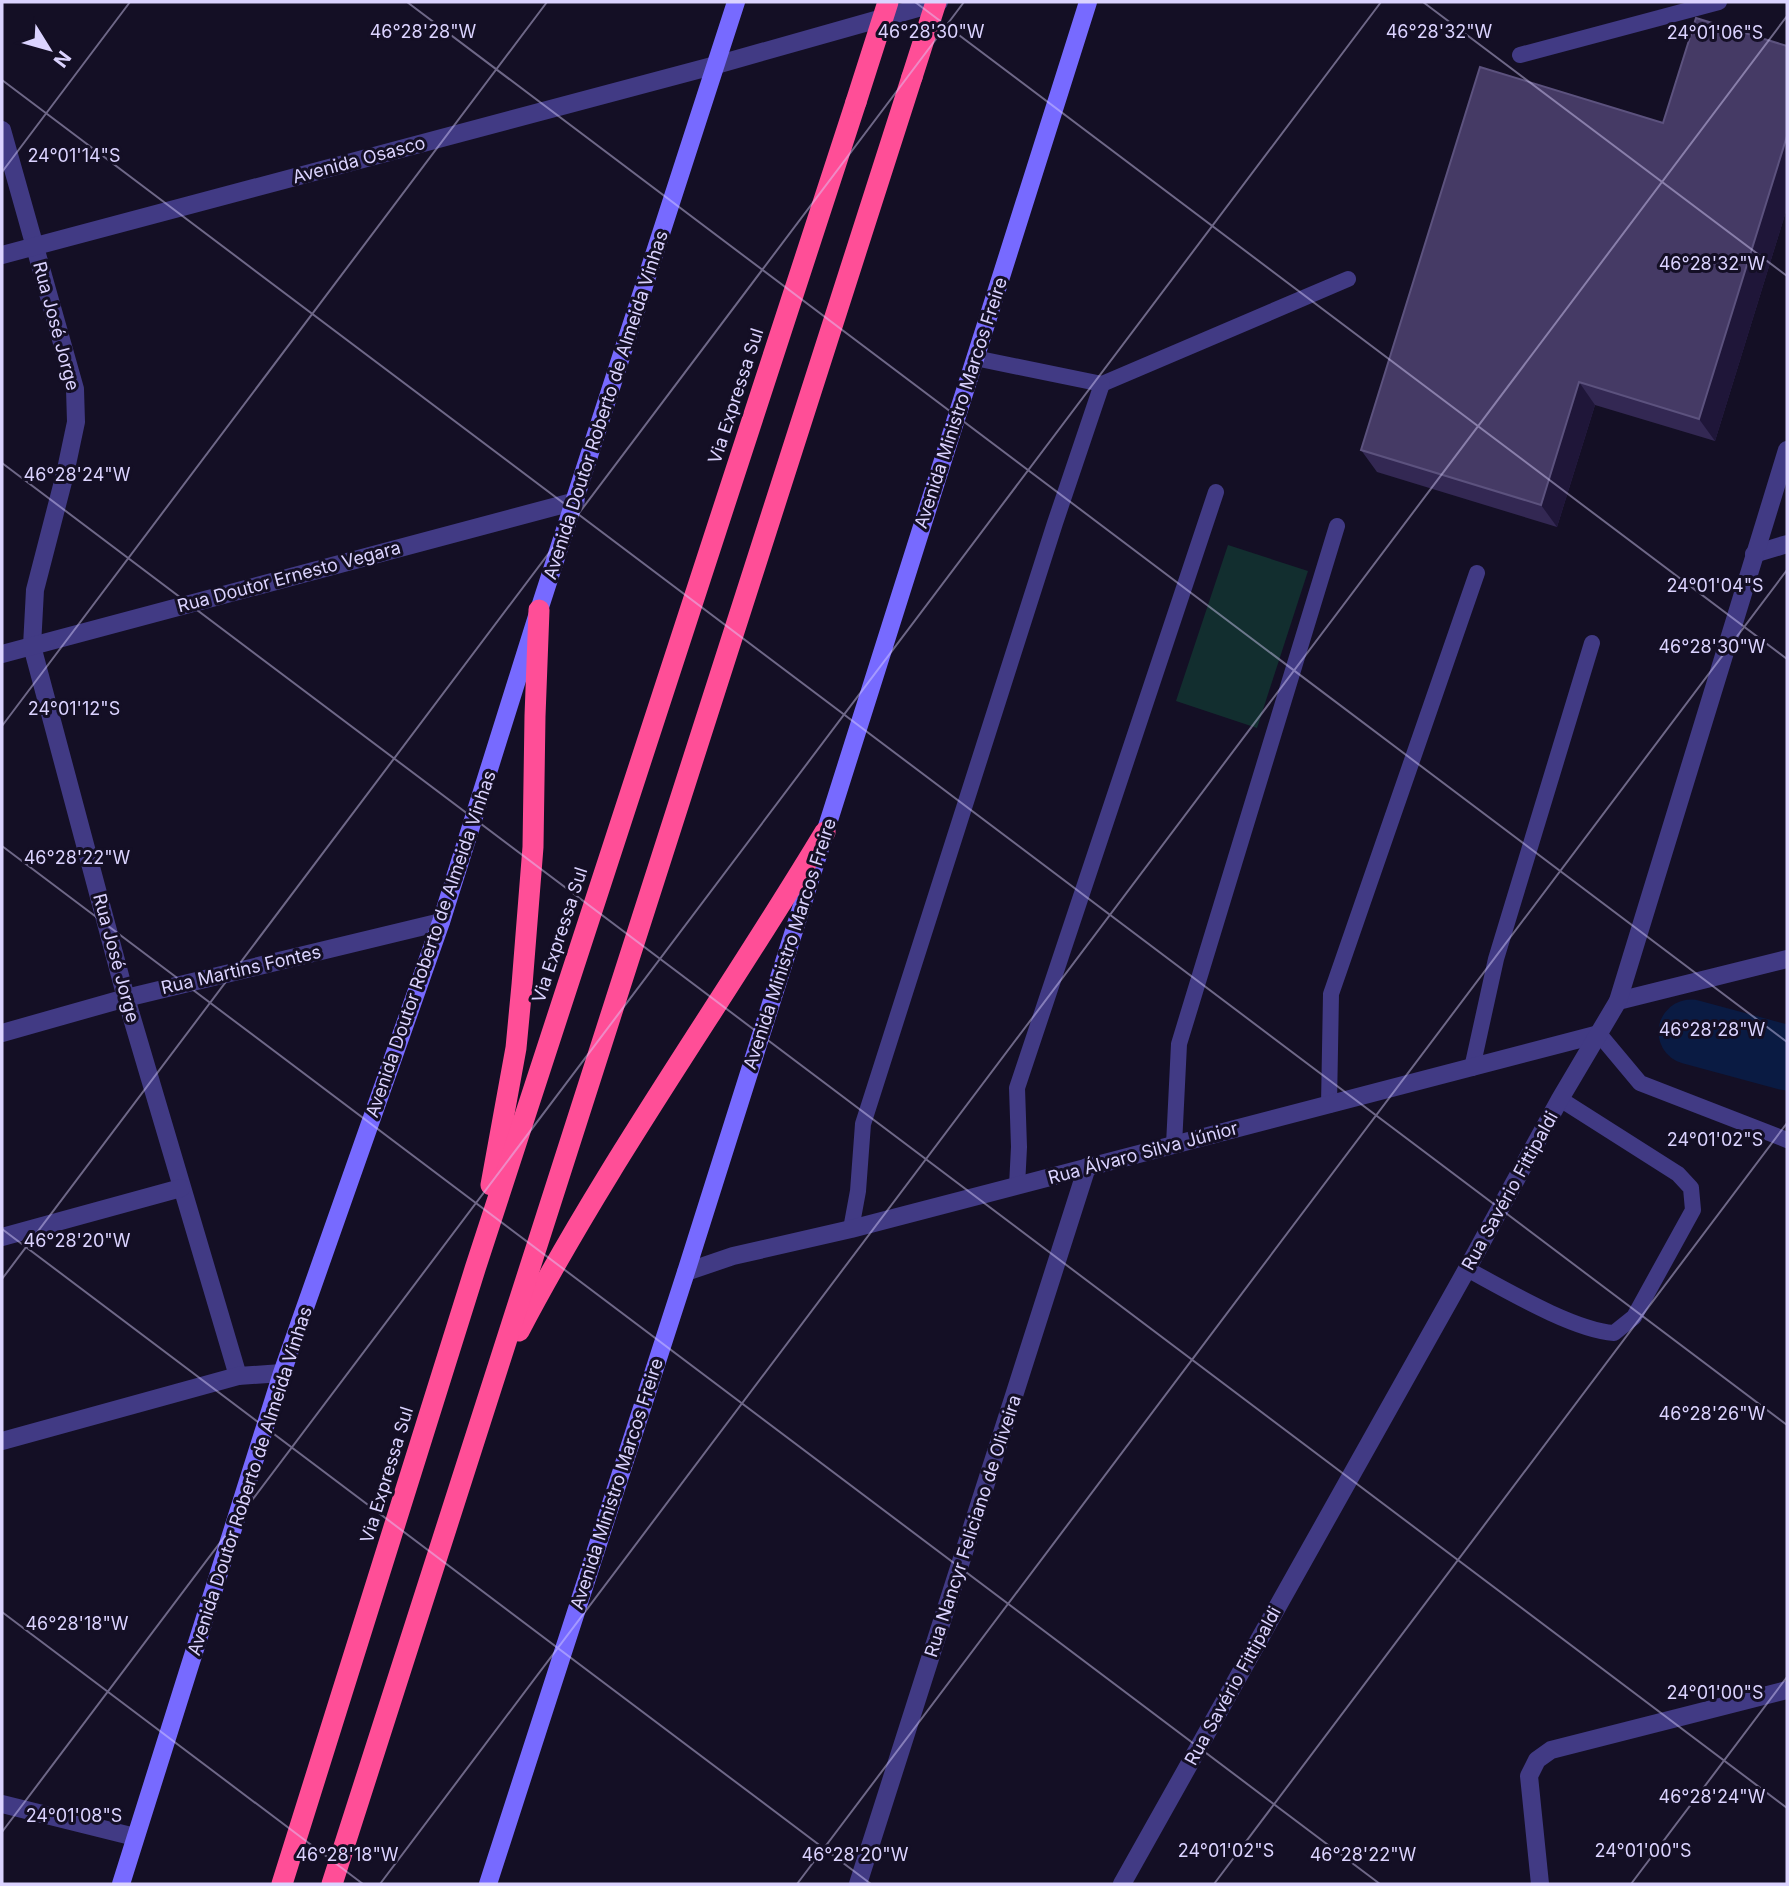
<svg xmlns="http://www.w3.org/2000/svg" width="1789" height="1886" font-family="Inter,sans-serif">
  <rect width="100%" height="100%" fill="#140f25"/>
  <path fill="#122e2f" d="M 1228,545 L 1308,571 L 1257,728 L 1176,701 Z"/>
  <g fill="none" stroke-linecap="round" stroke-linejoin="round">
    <path stroke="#0a1b43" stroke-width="65" d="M 1691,1032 L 1787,1058"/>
    <g stroke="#413a84" stroke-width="16">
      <path d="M 1520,55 L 1719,2"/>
      <path d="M 975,358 L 1102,384 L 1348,279"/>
      <path d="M 1599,1034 L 1640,1083 L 1787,1140"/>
      <path d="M 1472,1068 L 1496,959 L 1592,643"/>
      <path d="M 1329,1105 L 1331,994 L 1477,573"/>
      <path d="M 1174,1145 L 1179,1044 L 1337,526"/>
      <path d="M 1017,1186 L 1019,1147 L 1017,1088 L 1216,492"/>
      <path d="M 851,1229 L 858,1191 L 863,1124 L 1055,523 L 1102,384"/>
      <path d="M 1467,1269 C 1506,1290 1573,1330 1614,1333 L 1634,1317 L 1693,1210 L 1691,1188 L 1678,1174 L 1560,1099"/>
    </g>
    <g stroke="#413a84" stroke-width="18">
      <path d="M 2,130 L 75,389 L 76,422 L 65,474 L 35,590 L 32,646 L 126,998 L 238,1376"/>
      <path d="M 1754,554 L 1787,544"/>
      <path d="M 2,654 L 576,501"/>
      <path d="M 1618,1001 L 1787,959"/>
      <path d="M 2,1033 L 126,998 L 441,922"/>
      <path d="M 2,1237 L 181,1188"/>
      <path d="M 686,1272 L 733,1256 L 851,1229 L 1599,1034"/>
      <path d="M 2,1441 L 238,1376 L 282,1373"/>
      <path d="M 2,1804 L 135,1837"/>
      <path d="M 858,1884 L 1087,1167"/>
      <path d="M 1122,1884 L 1467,1269 L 1560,1099 L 1618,1001 L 1787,450"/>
      <path d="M 1540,1884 L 1529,1776 L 1537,1760 L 1551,1750 L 1787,1690"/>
    </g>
    <path stroke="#413a84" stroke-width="18" d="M 2,255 L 716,65 L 939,2"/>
    <g stroke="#776aff" stroke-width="18">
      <path d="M 121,1884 L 282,1373 L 441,922 L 539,610 L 736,2"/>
      <path d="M 488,1884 L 686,1272 L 1088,2"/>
    </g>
    <g stroke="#ff4e97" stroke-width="21">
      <path d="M 491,1185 L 516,1048 L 522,985 L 533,847 L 535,716 L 539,610"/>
      <path d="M 519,1331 C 610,1158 724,1000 825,832"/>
      <path d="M 282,1884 L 475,1269 L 856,102"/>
      <path d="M 332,1884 L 912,77"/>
    </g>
    <g stroke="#ff4e97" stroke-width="21">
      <path d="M 912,77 L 936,2"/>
      <path d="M 856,102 L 888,2"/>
    </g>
  </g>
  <path fill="#332853" d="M 1787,46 L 1787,208 L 1715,441 L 1595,405 L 1557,527 L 1377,472 L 1361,450 L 1663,123 Z"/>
  <g fill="#1f1639">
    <path d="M 1787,136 L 1787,208 L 1715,441 L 1699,419 Z"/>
    <path d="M 1579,382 L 1595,405 L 1557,527 L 1541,505 Z"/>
  </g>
  <path fill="#453a65" stroke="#5c527e" stroke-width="2" d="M 1696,18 L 1787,46 L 1787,136 L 1699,419 L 1579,382 L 1541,505 L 1361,450 L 1480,67 L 1663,123 Z"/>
  <path fill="none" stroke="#dbd3ff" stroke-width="2" stroke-opacity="0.45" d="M 407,2 L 1787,1042M 915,2 L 1787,659M 1423,2 L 1787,276M 2,80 L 1787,1425M 2,172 L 130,2M 2,463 L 1787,1808M 2,726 L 547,2M 2,846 L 1380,1884M 2,1229 L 871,1884M 2,1279 L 964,2M 2,1612 L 363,1884M 2,1832 L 1381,2M 380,1884 L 1787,16M 797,1884 L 1787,570M 1214,1884 L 1787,1123M 1631,1884 L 1787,1677"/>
  <g text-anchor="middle" stroke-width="6" stroke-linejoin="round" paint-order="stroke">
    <g font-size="18" fill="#dbd3ff" stroke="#140f25">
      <text transform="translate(359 160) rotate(-15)" y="6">Avenida Osasco</text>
      <text transform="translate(56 326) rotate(75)" y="6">Rua José Jorge</text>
      <text transform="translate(736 396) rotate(-72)" y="6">Via Expressa Sul</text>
      <text transform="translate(961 403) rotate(-72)" y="6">Avenida Ministro Marcos Freire</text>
      <text transform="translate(606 405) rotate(-72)" y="6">Avenida Doutor Roberto de Almeida Vinhas</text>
      <text transform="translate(289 577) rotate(-15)" y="6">Rua Doutor Ernesto Vegara</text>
      <text transform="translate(560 935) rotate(-72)" y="6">Via Expressa Sul</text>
      <text transform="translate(431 944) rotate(-71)" y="6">Avenida Doutor Roberto de Almeida Vinhas</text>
      <text transform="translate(790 944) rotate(-72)" y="6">Avenida Ministro Marcos Freire</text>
      <text transform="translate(116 958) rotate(75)" y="6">Rua José Jorge</text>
      <text transform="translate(241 970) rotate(-13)" y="6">Rua Martins Fontes</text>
      <text transform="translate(1143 1153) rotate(-15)" y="6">Rua Álvaro Silva Júnior</text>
      <text transform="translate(1510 1191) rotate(-61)" y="6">Rua Savério Fittipaldi</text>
      <text transform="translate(387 1475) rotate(-73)" y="6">Via Expressa Sul</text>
      <text transform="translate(250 1481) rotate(-72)" y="6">Avenida Doutor Roberto de Almeida Vinhas</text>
      <text transform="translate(617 1484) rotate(-72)" y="6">Avenida Ministro Marcos Freire</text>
      <text transform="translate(973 1526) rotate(-72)" y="6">Rua Nancyr Feliciano de Oliveira</text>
      <text transform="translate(1233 1686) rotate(-61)" y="6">Rua Savério Fittipaldi</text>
    </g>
  </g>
  <g font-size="18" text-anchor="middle" fill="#dbd3ff" stroke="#140f25" stroke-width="6" stroke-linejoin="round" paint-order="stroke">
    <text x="423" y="38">46°28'28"W</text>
    <text x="931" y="38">46°28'30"W</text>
    <text x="1439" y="38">46°28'32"W</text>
    <text x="1715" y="39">24°01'06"S</text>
    <text x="74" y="162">24°01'14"S</text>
    <text x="1712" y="270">46°28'32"W</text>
    <text x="77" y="481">46°28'24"W</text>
    <text x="1715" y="592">24°01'04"S</text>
    <text x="1712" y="653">46°28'30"W</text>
    <text x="74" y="715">24°01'12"S</text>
    <text x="77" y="864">46°28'22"W</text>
    <text x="1712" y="1036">46°28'28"W</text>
    <text x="1715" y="1146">24°01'02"S</text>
    <text x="77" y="1247">46°28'20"W</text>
    <text x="1712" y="1420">46°28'26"W</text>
    <text x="77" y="1630">46°28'18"W</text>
    <text x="1715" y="1699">24°01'00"S</text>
    <text x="1712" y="1803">46°28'24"W</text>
    <text x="74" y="1822">24°01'08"S</text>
    <text x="1226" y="1857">24°01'02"S</text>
    <text x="1643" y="1857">24°01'00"S</text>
    <text x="347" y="1861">46°28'18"W</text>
    <text x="855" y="1861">46°28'20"W</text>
    <text x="1363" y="1861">46°28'22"W</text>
  </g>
  <rect width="1789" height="1886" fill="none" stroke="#dbd3ff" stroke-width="7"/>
  <g transform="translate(49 49) rotate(127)" stroke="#140f25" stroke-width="5" paint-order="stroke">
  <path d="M0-5L12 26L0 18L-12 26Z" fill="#dbd3ff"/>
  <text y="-10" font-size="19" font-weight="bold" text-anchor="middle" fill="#dbd3ff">N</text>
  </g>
</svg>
